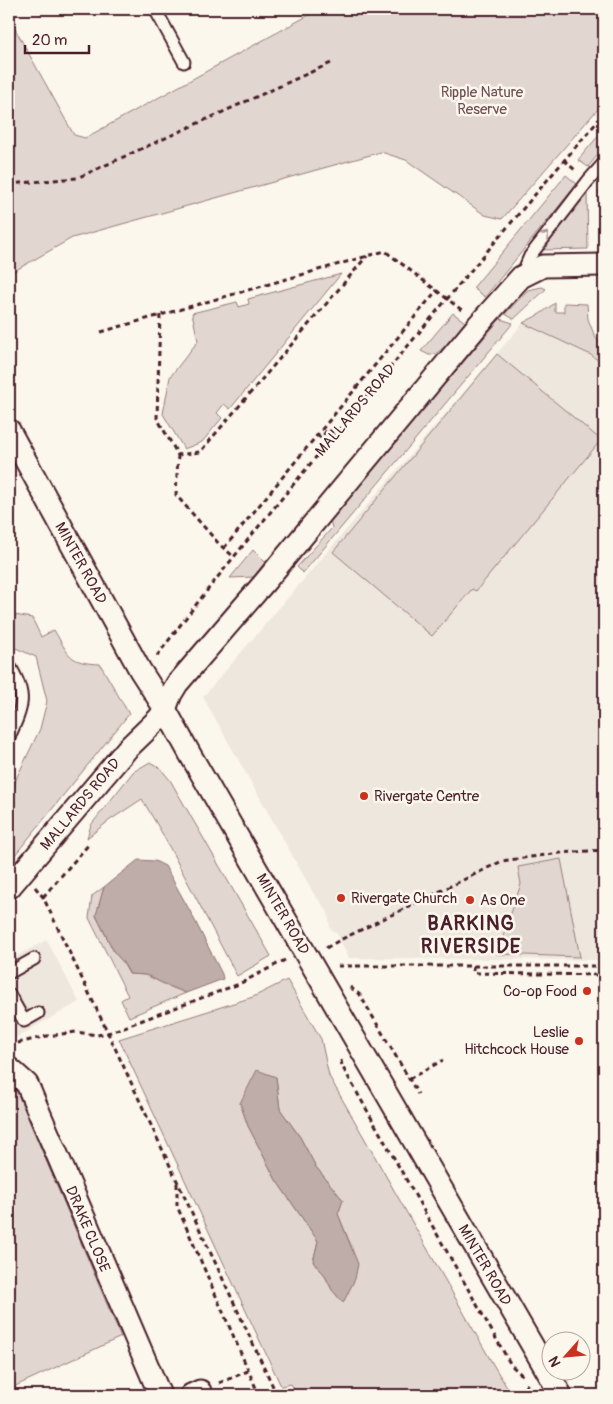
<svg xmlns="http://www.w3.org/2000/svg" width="613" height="1404" font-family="Pangolin,sans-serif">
  <rect width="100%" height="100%" fill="#fbf7ec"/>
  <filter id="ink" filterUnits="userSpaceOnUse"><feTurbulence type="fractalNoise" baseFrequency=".02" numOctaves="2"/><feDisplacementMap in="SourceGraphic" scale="10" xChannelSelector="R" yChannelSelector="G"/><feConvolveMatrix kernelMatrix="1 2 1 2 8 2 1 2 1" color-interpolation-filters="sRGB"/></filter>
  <g filter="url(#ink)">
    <g fill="#eee7de">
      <path d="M 523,323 L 591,355 L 604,365 L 604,960 L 349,958 L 337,934 L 330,928 L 328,912 L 314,894 L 203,697 Z"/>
      <path d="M 47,940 L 79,1002 L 10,1041 L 9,1039 L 9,960 Z"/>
    </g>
    <g fill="#e2d7d0" stroke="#967b7e" fill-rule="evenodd">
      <path d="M 320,9 L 604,9 L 604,102 L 502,219 L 485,215 L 406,160 L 381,152 L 72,238 L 9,274 L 9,18 L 74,135 L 85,138 Z"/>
      <path d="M 604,129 L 604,147 L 588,167 L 578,160 Z"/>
      <path d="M 566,175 L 577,184 L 485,297 L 473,288 Z"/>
      <path d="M 587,194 L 588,249 L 541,250 Z"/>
      <path d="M 341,274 L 230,409 L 224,404 L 217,413 L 222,418 L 202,442 L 184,449 L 163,414 L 170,377 L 198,341 L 192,313 L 237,302 L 239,307 L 249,304 L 248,299 Z"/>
      <path d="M 542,287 L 546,289 L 514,319 L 505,314 L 528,290 Z"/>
      <path d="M 555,303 L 555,312 L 564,312 L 564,303 L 587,304 L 588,319 L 595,337 L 604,349 L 604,365 L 591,355 L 523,323 L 540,314 Z"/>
      <path d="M 453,313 L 465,322 C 458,330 440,357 429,355 C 426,354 424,352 421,351 Z"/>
      <path d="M 500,319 L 513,323 L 303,573 L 297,567 L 332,528 L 330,519 Z"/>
      <path d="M 497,354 L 601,440 L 476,591 L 472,589 L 432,636 L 333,552 Z"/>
      <path d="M 253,550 L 265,562 L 254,577 L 230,578 Z"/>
      <path d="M 9,614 L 32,618 L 41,637 L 54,630 C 69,655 68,663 100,664 L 129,714 L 15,855 L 9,858 L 9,810 L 16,779 L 40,729 L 47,701 L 36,657 L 9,645 Z"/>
      <path d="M 150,762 L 160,768 L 170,780 L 271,956 L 237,976 L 162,833 L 142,799 L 110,820 L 87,838 L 91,825 L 133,772 Z"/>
      <path d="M 561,859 L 580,957 L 497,954 L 521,884 L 518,867 Z"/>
      <path d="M 104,887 L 96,916 L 114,952 L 122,961 L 129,974 L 146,975 L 166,985 L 186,993 L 129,1017 L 121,1000 L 128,996 L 89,918 L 92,896 Z"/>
      <path d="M 287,980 L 321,1039 L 329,1076 L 494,1366 L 506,1386 L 514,1392 L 513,1395 L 297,1395 L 291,1384 L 281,1386 L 119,1039 L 253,997 ZM 276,1077 L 280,1109 L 300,1137 L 316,1167 L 343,1200 L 338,1214 L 352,1248 L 332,1290 L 324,1274 L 313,1262 L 318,1241 L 276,1180 L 248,1126 L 240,1103 Z"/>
      <path d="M 9,1085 L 17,1092 L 121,1337 L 9,1389 Z"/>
    </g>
    <g fill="#bfadaa" stroke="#907477">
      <path d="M 138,860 L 155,861 L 165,866 L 190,911 L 222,974 L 223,979 L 186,993 L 166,985 L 146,975 L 130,974 L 122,961 L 114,952 L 96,915 L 104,887 Z"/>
      <path d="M 257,1070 L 276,1077 L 280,1109 L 300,1137 L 316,1167 L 343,1200 L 338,1214 L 358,1264 L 355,1279 L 343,1303 L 332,1290 L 324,1274 L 313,1262 L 318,1241 L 276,1180 L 248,1126 L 240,1103 Z"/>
    </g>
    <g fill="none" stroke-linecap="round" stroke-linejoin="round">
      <defs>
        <g id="service">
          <path d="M 155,9 L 184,62"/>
          <path d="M 522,275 L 530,256 L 588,181 L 604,163"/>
          <path d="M 9,665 C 28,695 23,706 9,737"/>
          <path d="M 9,973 L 34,959"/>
          <path d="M 9,994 L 24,1021 L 38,1013"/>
        </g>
        <g id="minor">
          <path d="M 9,430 L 140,670 L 165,709 L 191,756 L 561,1395"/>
          <path d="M 9,888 L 127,749 L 159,718 L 165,709 L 171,694 L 177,684 L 264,583 L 479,324 L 521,277 L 543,266 L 604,265"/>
          <path d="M 9,1068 L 27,1084 L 160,1395"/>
          <path d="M 191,1395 L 200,1391"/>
        </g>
      </defs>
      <use href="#service" stroke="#4a1f2b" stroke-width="15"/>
      <use href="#minor" stroke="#4a1f2b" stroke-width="25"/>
      <g stroke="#4a1f2b" stroke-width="3" stroke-dasharray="5 4" stroke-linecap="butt">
        <path d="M 564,160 L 576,171"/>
        <path d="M 9,184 L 77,178 L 331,63"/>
        <path d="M 600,191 L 601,198 L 600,245"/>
        <path d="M 601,285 L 602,313 L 604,319"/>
        <path d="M 160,315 L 157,418 L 178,455 L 200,452 L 367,256"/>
        <path d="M 101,332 L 385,251 L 463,311"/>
        <path d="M 317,435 L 321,438 L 328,429 L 334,435"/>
        <path d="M 178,455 L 176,495 L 219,544 L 234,557"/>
        <path d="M 224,548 L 437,290"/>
        <path d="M 157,656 C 216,576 281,500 344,423 C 430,319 516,216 604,114"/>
        <path d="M 35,887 L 43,897 L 108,1033 L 277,1395"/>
        <path d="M 43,897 L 89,844"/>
        <path d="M 326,948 L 340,940 L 502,861 L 560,853 L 604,850"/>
        <path d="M 338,966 L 604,966"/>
        <path d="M 473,966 L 473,973 L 604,975"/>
        <path d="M 350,987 L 360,995 L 418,1094"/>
        <path d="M 9,1043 L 14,1044 L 47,1036 L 76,1032 L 97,1035 L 108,1033 L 239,984 L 285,960"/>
        <path d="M 341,1060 L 342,1066 L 511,1365 L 525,1378"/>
        <path d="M 409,1079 L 443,1060"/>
        <path d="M 177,1183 L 177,1206 L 259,1395"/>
        <path d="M 219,1383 L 248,1371"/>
        <path d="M 519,1395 L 529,1382"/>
      </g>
      <use href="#service" stroke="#fbf7ec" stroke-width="11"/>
      <use href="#minor" stroke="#fbf7ec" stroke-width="21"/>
    </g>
    <defs><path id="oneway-chevron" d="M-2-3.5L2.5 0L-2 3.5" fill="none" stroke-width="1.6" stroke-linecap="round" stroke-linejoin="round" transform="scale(1.25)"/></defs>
    <use stroke="#ab9695" href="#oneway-chevron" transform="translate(546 235) rotate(-52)"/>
  </g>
  <g fill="#c8321e" stroke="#fbf7ec" stroke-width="2">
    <circle cx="364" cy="796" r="5"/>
    <circle cx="341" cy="898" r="5"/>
    <circle cx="470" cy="900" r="5"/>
    <circle cx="587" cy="991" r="5"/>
    <circle cx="579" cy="1041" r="5"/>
  </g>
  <g text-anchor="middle" stroke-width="5" stroke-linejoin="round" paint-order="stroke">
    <g font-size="15" fill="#704d54" stroke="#fbf7ec">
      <text x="482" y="97">Ripple Nature<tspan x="482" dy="17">Reserve</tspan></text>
    </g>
    <g font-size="15" fill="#4a1f2b" stroke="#fbf7ec">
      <text transform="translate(355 410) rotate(-50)" y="5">MALLARDS ROAD</text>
      <text transform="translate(81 563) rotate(61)" y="5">MINTER ROAD</text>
      <text transform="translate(80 804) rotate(-50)" y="5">MALLARDS ROAD</text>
      <text transform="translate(283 914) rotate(60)" y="5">MINTER ROAD</text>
      <text transform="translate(88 1229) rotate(67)" y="5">DRAKE CLOSE</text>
      <text transform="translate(485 1265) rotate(60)" y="5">MINTER ROAD</text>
    </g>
    <g font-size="15" fill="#4a1f2b" stroke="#fbf7ec" text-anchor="start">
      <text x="374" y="801">Rivergate Centre</text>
      <text x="351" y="903">Rivergate Church</text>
      <text x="480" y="905">As One</text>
      <text x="577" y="996" text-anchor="end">Co-op Food</text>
      <text x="569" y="1037" text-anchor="end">Leslie<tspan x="569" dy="17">Hitchcock House</tspan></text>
    </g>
    <g font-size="20" font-weight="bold" letter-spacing="1" fill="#4a1f2b" stroke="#fbf7ec">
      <text x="471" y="930">BARKING<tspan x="471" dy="23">RIVERSIDE</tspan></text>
    </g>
  </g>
  <rect width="613" height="1404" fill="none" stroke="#fbf7ec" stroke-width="30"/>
  <rect x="15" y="15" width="583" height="1374" fill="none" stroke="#4a1f2b" stroke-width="2" filter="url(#ink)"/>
  <g transform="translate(566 1356) rotate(243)"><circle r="24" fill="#fbf7ec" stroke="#b4a19f"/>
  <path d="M0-4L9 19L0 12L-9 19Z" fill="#c8321e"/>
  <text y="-8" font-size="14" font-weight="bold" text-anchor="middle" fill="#4a1f2b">N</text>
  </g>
  <path d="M25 45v8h64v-8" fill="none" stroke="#4a1f2b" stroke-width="2.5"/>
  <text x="32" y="45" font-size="15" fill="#4a1f2b" stroke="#fbf7ec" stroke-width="4" paint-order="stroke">20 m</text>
</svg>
